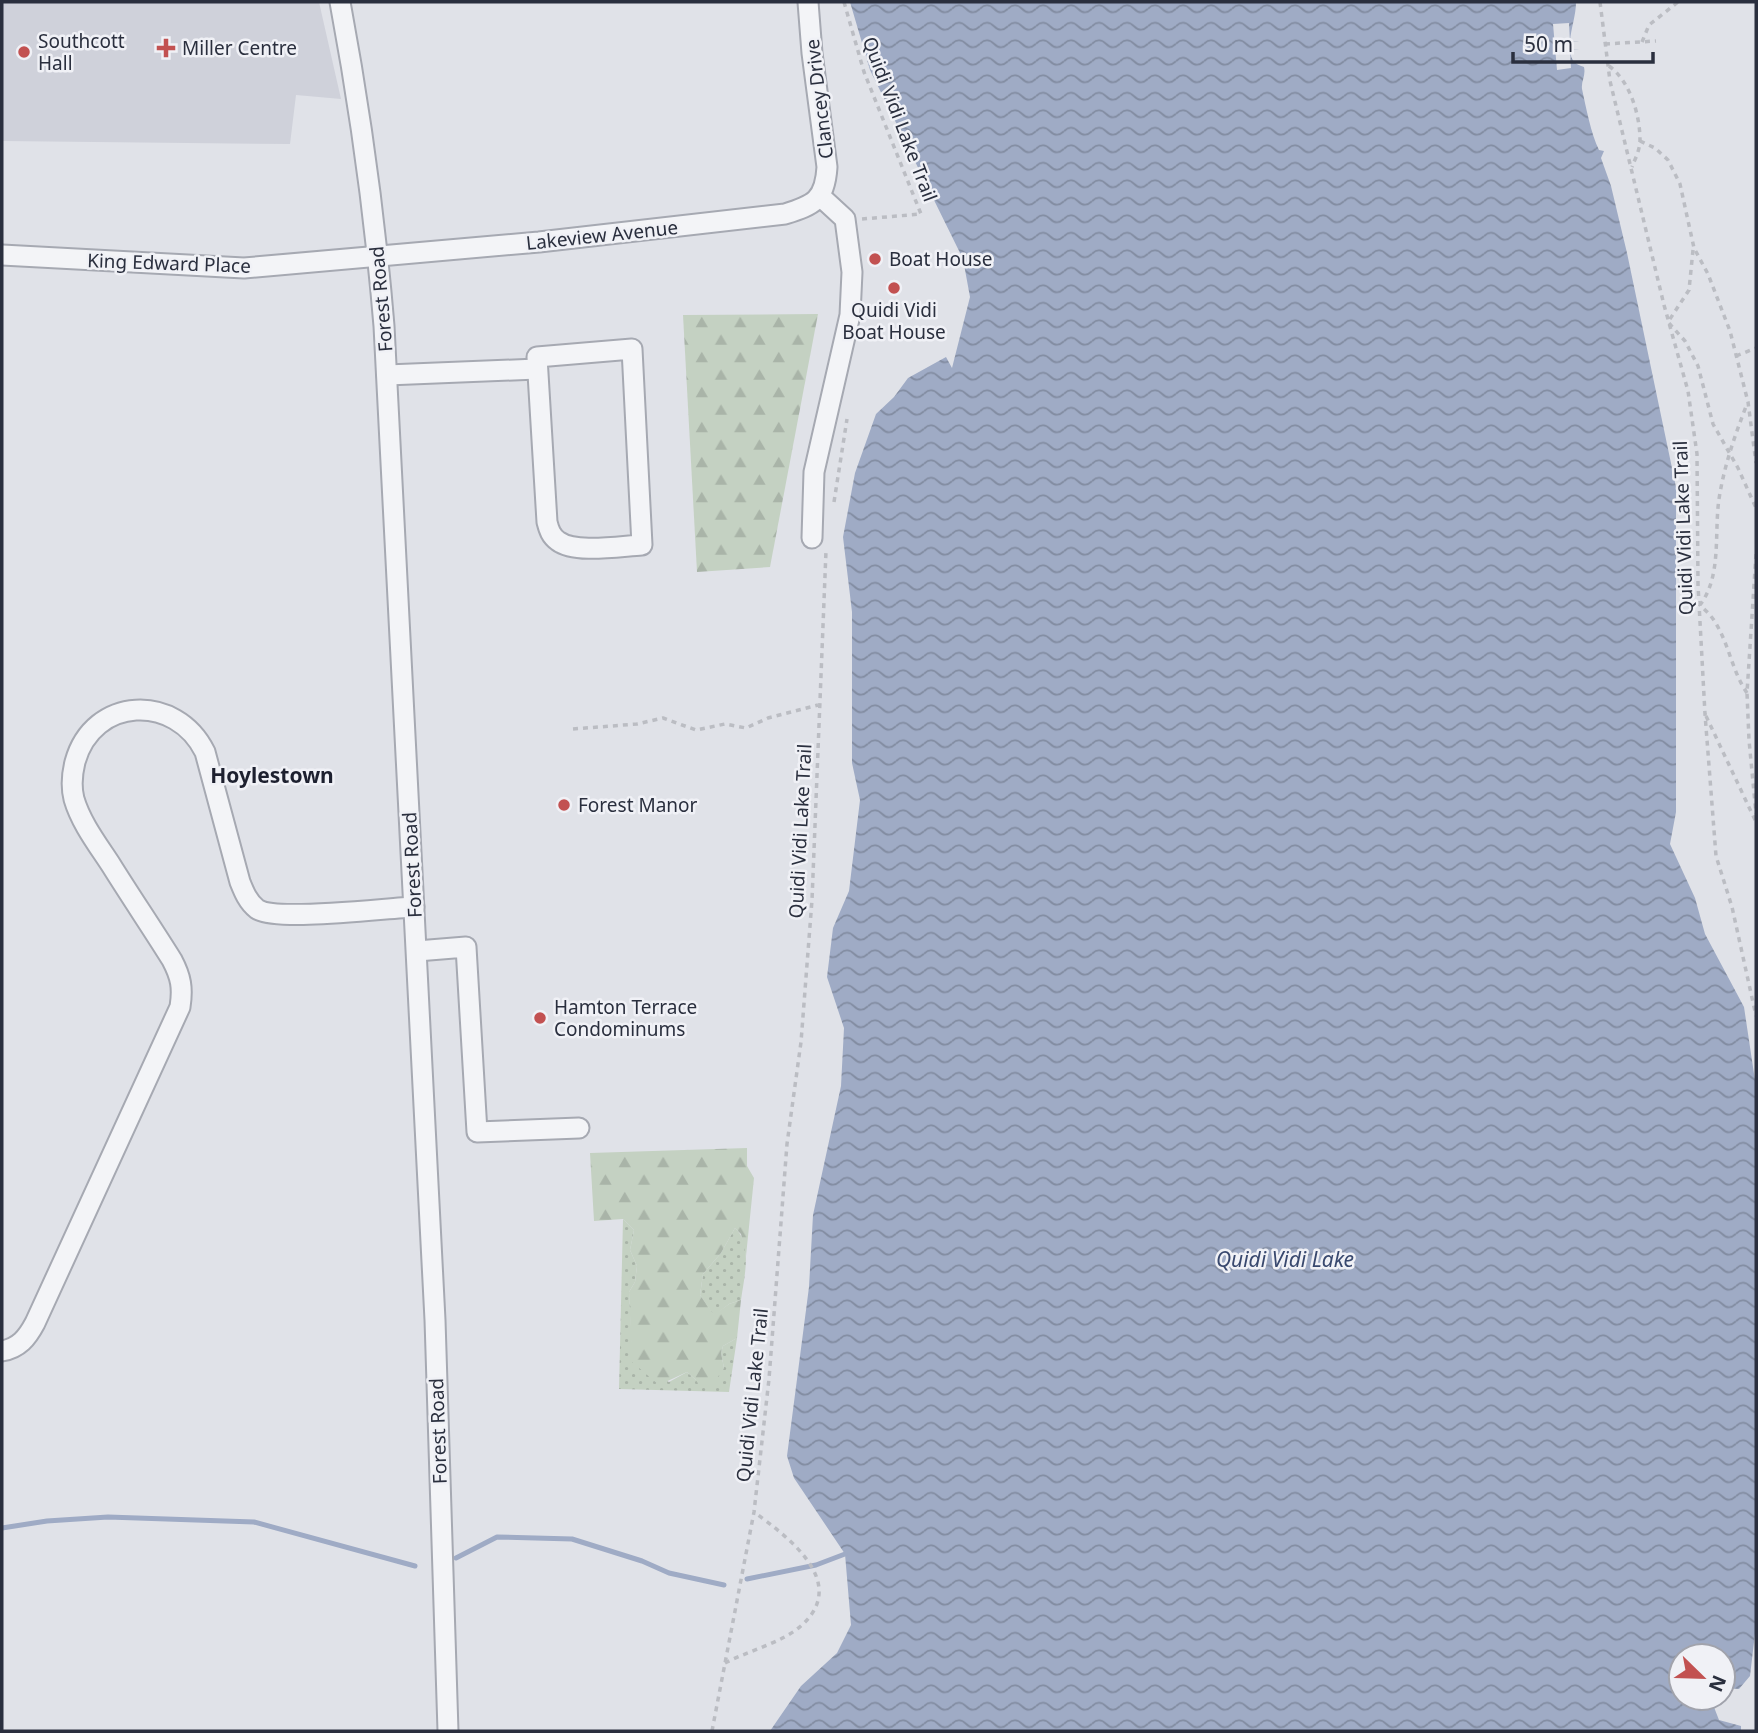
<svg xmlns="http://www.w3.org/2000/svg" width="1758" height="1733" font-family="'Noto Sans',sans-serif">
  <defs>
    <pattern id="grass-dots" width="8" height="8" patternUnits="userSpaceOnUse" patternTransform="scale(1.75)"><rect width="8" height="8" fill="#c4d1c2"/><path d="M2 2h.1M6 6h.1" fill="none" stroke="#a9b4a8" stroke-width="1.8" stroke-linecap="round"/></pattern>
    <pattern id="forest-firs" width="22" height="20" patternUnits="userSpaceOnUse" patternTransform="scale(1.75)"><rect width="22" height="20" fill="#c4d1c2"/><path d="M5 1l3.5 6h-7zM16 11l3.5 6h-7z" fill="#a9b4a8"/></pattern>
    <pattern id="water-waves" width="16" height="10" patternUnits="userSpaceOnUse" patternTransform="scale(1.75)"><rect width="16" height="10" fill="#9fabc5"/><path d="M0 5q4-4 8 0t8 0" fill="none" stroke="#828ca1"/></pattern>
  </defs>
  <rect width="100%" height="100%" fill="#e0e2e8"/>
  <path fill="#cfd1da" d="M 2,2 L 319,2 L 341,99 L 296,95 L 290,144 L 2,141 Z"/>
  <g fill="url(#grass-dots)">
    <path d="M 623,1219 L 634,1230 L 630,1250 L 637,1266 L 635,1282 L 629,1292 L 633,1362 L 669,1382 L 687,1372 L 696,1380 L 724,1368 L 721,1353 L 723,1346 L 737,1338 L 729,1392 L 619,1389 Z"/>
    <path d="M 735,1228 C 753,1244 744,1278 741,1300 L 729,1304 L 714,1316 L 700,1295 L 703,1274 L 721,1253 Z"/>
  </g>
  <g fill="url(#forest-firs)">
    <path d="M 818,314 L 770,567 L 697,572 L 683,315 Z"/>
    <path d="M 747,1148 L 747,1166 L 754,1178 L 746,1256 L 741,1234 L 735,1228 L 721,1253 L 703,1274 L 700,1295 L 714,1315 L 729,1304 L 741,1300 L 737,1338 L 723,1346 L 721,1353 L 724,1368 L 713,1384 L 700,1387 L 696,1380 L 687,1372 L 659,1385 L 632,1362 L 629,1292 L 635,1282 L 637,1266 L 630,1250 L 634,1230 L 623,1219 L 594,1221 L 590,1153 Z"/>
  </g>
  <path fill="url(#water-waves)" d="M 850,2 L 1576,2 C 1576,16 1571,27 1570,42 L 1579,41 L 1579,49 L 1570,50 C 1571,60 1574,64 1584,67 C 1586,76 1581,81 1582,89 C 1586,107 1591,134 1599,150 L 1604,151 L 1601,158 L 1611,186 L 1627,253 L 1676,487 L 1676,812 L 1670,844 L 1695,898 L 1705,934 L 1744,1007 L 1756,1087 L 1756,1625 L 1750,1676 L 1739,1689 L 1723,1688 L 1723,1656 L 1681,1656 L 1681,1698 L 1715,1698 L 1712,1702 L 1719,1720 L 1741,1726 L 1741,1731 L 770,1731 L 801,1686 L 837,1653 L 851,1625 L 845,1554 L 794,1478 L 787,1456 L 809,1287 L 813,1215 L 841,1086 L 844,1028 L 827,977 L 833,928 L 849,891 L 860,800 L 852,763 L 852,612 L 843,537 L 855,473 L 876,414 L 894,397 L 908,378 L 946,357 L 952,368 L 970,297 L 963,259 L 870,70 Z"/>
  <path fill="#e0e2e8" d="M 1569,23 L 1570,42 L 1579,41 L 1579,49 L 1570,50 L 1571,68 L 1557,70 L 1553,24 Z"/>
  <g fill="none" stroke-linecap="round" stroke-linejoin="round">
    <g stroke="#9fabc5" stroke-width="5">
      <path d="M 2,1528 L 47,1521 L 108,1517 L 254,1522 L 415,1566"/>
      <path d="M 456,1558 L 497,1537 L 572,1539 L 642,1561 L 669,1573 L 724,1585"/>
      <path d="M 747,1579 L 816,1565 L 845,1554"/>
    </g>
    <defs>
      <g id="minor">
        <path d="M 340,2 C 360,109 375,217 384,326 L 435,1320 L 448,1731"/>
        <path d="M 2,255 L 244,268 L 539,242 L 785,214 C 814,205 825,200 827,167 L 812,53 L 808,2"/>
        <path d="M 632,349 L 642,545 C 621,546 575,554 558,541 C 551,536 549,530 547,522 L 537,357 Z"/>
        <path d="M 387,375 L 537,369"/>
        <path d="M 812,538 L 814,472 L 850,315 L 852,272 L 845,219 L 820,196"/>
        <path d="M 417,951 L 466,947 L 477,1132 L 579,1128"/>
        <path d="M 2,1351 C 19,1348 27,1338 35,1323 L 180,1007 C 183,988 181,977 172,960 C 152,928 131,897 111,865 C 98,845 81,823 74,799 C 71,787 72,774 75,762 C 93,696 176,693 205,752 L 240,882 C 244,892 248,902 257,909 C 276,922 386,908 414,907"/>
      </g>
    </defs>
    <use href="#minor" stroke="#a6a9b2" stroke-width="23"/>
    <g stroke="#bbbdc3" stroke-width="3.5" stroke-dasharray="5 5" stroke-linecap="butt">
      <path d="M 844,2 L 864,72 L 921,214 L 862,219"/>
      <path d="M 1600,2 L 1610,81 L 1664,305 L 1688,391 L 1697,454 L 1698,585 L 1705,714 L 1716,856 L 1732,907 L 1756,1016"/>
      <path d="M 1642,42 L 1649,25 L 1678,2"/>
      <path d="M 1605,44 L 1656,41"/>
      <path d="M 1609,66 C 1630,81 1640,115 1640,140 C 1640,150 1635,159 1632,167"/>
      <path d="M 1640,141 L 1655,148 L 1668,160 L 1680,184 L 1694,248 L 1708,274 L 1730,331 L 1748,402 L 1756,463"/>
      <path d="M 1693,250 L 1689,290 L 1668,322 L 1685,341 L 1698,366 L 1713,424 L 1738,468 L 1756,508"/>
      <path d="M 1736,356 L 1756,348"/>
      <path d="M 834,502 L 847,419"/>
      <path d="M 1756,554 L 1747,693 L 1749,740 L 1756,814"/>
      <path d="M 1747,693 C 1732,671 1729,644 1715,622 C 1711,615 1705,610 1700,605 C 1722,576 1714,533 1719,499 C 1724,466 1735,435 1747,404"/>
      <path d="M 1706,716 L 1756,822"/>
      <path d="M 573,729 L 637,724 L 663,718 L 696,730 L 725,724 L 746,728 L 768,718 L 818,705"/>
      <path d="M 725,1663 C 748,1651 784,1642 802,1625 C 849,1582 788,1537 754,1512"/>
      <path d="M 712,1731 L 754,1512 L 769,1379 L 787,1144 L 801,1042 L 812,900 L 826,551"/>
    </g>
    <use href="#minor" stroke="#f3f4f7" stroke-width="19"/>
  </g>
  <g fill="#c25151" stroke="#f0f1f6" stroke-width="2.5">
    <path d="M162.5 37.5h7v7h7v7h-7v7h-7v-7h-7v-7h7z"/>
    <circle cx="24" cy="52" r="7"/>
    <circle cx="875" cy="259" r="7"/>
    <circle cx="894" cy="288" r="7"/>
    <circle cx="564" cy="805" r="7"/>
    <circle cx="540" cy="1018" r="7"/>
  </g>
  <g text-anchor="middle" stroke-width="5" stroke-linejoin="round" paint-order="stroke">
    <g font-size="19" fill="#2a2f3e" stroke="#f0f1f6" text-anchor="start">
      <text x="38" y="48">Southcott<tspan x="38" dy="22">Hall</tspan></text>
      <text x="182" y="55">Miller Centre</text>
      <text x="889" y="266">Boat House</text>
      <text x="894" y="317" text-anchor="middle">Quidi Vidi<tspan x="894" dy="22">Boat House</tspan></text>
      <text x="578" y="812">Forest Manor</text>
      <text x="554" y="1014">Hamton Terrace<tspan x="554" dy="22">Condominums</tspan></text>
    </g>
    <g font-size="19" fill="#2a2f3e" stroke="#f0f1f6">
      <text transform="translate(819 99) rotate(-97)" y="7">Clancey Drive</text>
      <text transform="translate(900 119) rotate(69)" y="7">Quidi Vidi Lake Trail</text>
      <text transform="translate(602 235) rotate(-6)" y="7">Lakeview Avenue</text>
      <text transform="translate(169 263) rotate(2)" y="7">King Edward Place</text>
      <text transform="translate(381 299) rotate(-95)" y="7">Forest Road</text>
      <text transform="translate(1683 528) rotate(-92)" y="7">Quidi Vidi Lake Trail</text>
      <text transform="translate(800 831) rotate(-87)" y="7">Quidi Vidi Lake Trail</text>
      <text transform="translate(412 865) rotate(-93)" y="7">Forest Road</text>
      <text transform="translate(752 1395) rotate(-84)" y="7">Quidi Vidi Lake Trail</text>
      <text transform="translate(438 1431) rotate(-92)" y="7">Forest Road</text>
    </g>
    <g font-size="21" font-weight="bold" fill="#1d202f" stroke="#f0f1f6">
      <text x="272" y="783">Hoylestown</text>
    </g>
    <g font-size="21" font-style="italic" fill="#38486e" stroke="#f0f1f6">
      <text x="1285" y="1267">Quidi Vidi Lake</text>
    </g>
  </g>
  <rect width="1758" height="1733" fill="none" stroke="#2a2f3e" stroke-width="7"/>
  <g transform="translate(1702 1677) rotate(113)"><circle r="33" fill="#f0f1f6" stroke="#a1a3ac" stroke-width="2"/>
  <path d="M0-5L12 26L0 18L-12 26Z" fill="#c25151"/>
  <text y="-10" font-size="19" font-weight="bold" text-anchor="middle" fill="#2a2f3e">N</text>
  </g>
  <path d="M1513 52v10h140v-10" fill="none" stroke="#2a2f3e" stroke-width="3.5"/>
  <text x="1524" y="52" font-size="21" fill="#2a2f3e" stroke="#f0f1f6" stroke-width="5" paint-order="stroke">50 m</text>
</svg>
